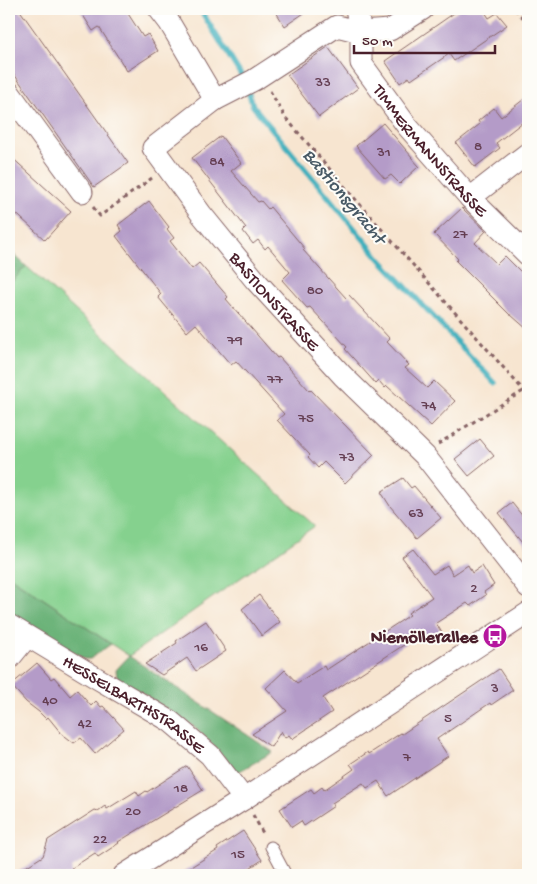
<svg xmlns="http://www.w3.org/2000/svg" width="537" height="884" font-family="'Gochi Hand',sans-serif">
  <rect width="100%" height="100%" fill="#fdfcf7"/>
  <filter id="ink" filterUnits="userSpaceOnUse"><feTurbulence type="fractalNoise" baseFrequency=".02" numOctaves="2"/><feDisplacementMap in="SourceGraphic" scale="10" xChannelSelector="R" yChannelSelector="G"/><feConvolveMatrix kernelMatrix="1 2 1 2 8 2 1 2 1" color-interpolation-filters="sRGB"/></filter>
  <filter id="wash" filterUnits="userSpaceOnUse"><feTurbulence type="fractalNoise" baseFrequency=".0096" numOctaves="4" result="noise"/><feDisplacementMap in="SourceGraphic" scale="20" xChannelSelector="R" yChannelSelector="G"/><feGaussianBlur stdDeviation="1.12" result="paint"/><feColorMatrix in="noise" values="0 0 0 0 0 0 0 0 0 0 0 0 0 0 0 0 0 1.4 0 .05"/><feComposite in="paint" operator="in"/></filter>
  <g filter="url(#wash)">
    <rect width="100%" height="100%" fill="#f7e5d0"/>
    <path fill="#85d18e" stroke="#68785c" d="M 26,266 L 315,526 L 129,656 L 9,576 L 9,285 Z"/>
    <g fill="#6cb379" stroke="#5b6952">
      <path d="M 9,250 L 26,266 L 9,285 Z"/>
      <path d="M 9,576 L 111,644 L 90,659 L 84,659 L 9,612 Z"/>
      <path d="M 129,656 L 273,752 L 238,772 L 196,728 L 117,677 L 116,670 Z"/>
    </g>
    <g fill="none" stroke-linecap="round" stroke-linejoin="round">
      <path stroke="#42b0bd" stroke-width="5.5" d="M 200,9 L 244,80 L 253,106 L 379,258 L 495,383"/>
    </g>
    <g id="blocks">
      <g fill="#b49bc8">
        <path d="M 9,9 L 19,9 L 128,163 L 94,187 L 9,67 Z"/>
        <path d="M 79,9 L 125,9 L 143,37 L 148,34 L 158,51 L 127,71 L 99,27 L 93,31 Z"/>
        <path d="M 274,9 L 310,9 L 285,26 Z"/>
        <path d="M 460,9 L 483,9 L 489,18 L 497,13 L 507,25 L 454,61 L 449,54 L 411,80 L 409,77 L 400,83 L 385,61 Z"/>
        <path d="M 328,47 L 358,88 L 319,117 L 287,75 Z"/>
        <path d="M 528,96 L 528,118 L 496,143 L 500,148 L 475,167 L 456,143 L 480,124 L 478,121 L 494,108 L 501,117 Z"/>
        <path d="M 383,123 L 412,157 L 411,157 L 419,166 L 400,184 L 391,175 L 385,179 L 356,146 Z"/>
        <path d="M 221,136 L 241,163 L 231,171 L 258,202 L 261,201 L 268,209 L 270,207 L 305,249 L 303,250 L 346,298 L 349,295 L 390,339 L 387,342 L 409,365 L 405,368 L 427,388 L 434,381 L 455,401 L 431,426 L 387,386 L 385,388 L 379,381 L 376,384 L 345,349 L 347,347 L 310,307 L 307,308 L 282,280 L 290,272 L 268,246 L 265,249 L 258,240 L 253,244 L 243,231 L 246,228 L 192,158 Z"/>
        <path d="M 9,155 L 71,211 L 45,240 L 9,207 Z"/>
        <path d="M 149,201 L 169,227 L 167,229 L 174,238 L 170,241 L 192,269 L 199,263 L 228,297 L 226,299 L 277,358 L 279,357 L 309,390 L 310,389 L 374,455 L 345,483 L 324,462 L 318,468 L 308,457 L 310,455 L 277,420 L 284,414 L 236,361 L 231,365 L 196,324 L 187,332 L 158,297 L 161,294 L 116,236 L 122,231 L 118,225 Z"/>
        <path d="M 462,208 L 486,231 L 475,243 L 497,264 L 505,256 L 528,279 L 528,330 L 511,315 L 510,315 L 456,261 L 458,259 L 434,234 Z"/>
        <path d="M 480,439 L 494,456 L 469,476 L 455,459 Z"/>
        <path d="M 403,478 L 411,488 L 414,486 L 441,518 L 417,538 L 390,506 L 381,492 Z"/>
        <path d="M 512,503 L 528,523 L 528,548 L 499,513 Z"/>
        <path d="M 413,549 L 433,574 L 447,565 L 453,575 L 468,565 L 472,573 L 482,566 L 494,585 L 484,592 L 486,595 L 470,606 L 467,603 L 436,623 L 442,633 L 429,641 L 424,634 L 423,635 L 422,633 L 323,698 L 332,712 L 292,739 L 289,735 L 285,738 L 281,731 L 271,747 L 252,734 L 287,711 L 266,688 L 285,670 L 297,683 L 324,666 L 326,670 L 410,615 L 408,613 L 432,597 L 402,557 Z"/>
        <path d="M 259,595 L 280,622 L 262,636 L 242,609 Z"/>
        <path d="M 206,621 L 226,651 L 196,671 L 187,658 L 162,675 L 145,664 L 177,643 L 176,641 Z"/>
        <path d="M 37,663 L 51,679 L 54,677 L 70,696 L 77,690 L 91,706 L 96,701 L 101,707 L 103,706 L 124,729 L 95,754 L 81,738 L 74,743 L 61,733 L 48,717 L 46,719 L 39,712 L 26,702 L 11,685 Z"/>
        <path d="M 499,669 L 513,690 L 491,705 L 490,703 L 437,739 L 448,756 L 388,796 L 378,781 L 367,788 L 363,783 L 332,803 L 334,806 L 304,826 L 301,821 L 292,827 L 280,809 L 311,789 L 314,793 L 322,787 L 324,790 L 354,769 L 350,764 L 368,752 L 369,754 L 401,733 L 402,734 Z"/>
        <path d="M 187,766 L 203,790 L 118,842 L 119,843 L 98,857 L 95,853 L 72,868 L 71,875 L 13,875 L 43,856 L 48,840 L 95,810 L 98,811 L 105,806 L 107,809 L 136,791 L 139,796 L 146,791 L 147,792 Z"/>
        <path d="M 243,831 L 262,860 L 239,875 L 178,875 L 218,850 L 217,848 Z"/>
      </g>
    </g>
  </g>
  <g filter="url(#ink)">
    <use href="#blocks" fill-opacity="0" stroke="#876465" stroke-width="1"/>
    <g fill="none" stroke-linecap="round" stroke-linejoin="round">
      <defs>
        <path id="lane" d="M 271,847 L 286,875"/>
        <g id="street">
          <path d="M 159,9 L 169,22 L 215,100"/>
          <path id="s1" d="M 356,9 L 361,32 L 361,63 L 407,126 L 470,198 L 528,255"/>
          <path id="s2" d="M 423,9 L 390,30 L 361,32 L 337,26 L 254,80 L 215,100 L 153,148 L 202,215 L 256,281 L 343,376 L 425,456 L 528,587"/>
          <path d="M 9,92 L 82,192"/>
          <path d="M 470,198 L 528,153"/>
          <path id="s3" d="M 9,625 L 95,677 L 170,721 L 210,755 L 244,799"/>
          <path d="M 9,659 L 27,637"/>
          <path d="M 124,875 L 244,799 L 528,613"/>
        </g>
      </defs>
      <use href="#lane" stroke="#876465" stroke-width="13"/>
      <use href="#street" stroke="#876465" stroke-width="23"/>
      <g stroke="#876465" stroke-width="3" stroke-dasharray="4 4" stroke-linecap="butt">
        <path d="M 515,9 L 528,23"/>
        <path d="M 270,91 L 285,117 L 363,208 L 524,391"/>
        <path d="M 93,207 L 100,216 L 152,178"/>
        <path d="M 438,444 L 528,388"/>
        <path d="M 253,815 L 264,835"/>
      </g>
      <use href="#lane" stroke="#fff" stroke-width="11"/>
      <use href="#street" stroke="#fff" stroke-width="21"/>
    </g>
  </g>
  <defs>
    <symbol id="bus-disc" viewBox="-11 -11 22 22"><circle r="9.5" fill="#b5179e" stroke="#fdfcf7"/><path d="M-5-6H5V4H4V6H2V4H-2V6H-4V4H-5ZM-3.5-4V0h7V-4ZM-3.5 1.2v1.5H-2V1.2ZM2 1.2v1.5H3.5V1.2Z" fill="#fff"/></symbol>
  </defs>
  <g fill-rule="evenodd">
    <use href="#bus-disc" x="481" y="622" width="28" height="28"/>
  </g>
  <g text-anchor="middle" stroke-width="4" stroke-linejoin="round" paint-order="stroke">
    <g font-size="15" fill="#643e52">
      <text x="323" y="86">33</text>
      <text x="478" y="150">8</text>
      <text x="384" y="156">31</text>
      <text x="217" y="165">84</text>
      <text x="460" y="238">27</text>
      <text x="315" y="294">80</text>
      <text x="235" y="344">79</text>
      <text x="275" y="383">77</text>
      <text x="429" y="409">74</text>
      <text x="306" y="422">75</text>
      <text x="347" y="461">73</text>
      <text x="416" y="517">63</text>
      <text x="474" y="592">2</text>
      <text x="201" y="651">16</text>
      <text x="495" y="692">3</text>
      <text x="50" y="704">40</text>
      <text x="448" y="722">5</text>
      <text x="85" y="727">42</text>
      <text x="407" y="761">7</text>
      <text x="181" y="792">18</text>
      <text x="133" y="815">20</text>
      <text x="100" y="843">22</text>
      <text x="238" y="858">15</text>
    </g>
    <g font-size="18" fill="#4a1f2b" stroke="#fdfcf7">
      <text dy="6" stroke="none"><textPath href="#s1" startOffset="166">TIMMERMANNSTRASSE</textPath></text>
      <text dy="6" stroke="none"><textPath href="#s2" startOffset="510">BASTIONSTRASSE</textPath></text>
      <text dy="6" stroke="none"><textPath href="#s3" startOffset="148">HESSELBARTHSTRASSE</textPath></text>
    </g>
    <g font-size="18" font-weight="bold" fill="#4a1f2b" stroke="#fdfcf7" text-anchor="end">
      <text x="478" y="642">Niemöllerallee</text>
    </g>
    <g font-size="19" font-style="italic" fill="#475965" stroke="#fdfcf7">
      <text transform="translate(346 195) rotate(50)" y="7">Bastionsgracht</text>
    </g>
  </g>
  <rect width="537" height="884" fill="none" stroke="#fdfcf7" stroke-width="30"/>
  <path d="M354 45v8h141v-8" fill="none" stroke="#4a1f2b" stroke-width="2.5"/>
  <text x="362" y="45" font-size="15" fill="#4a1f2b" stroke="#fdfcf7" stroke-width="4" paint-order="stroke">50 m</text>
</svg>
